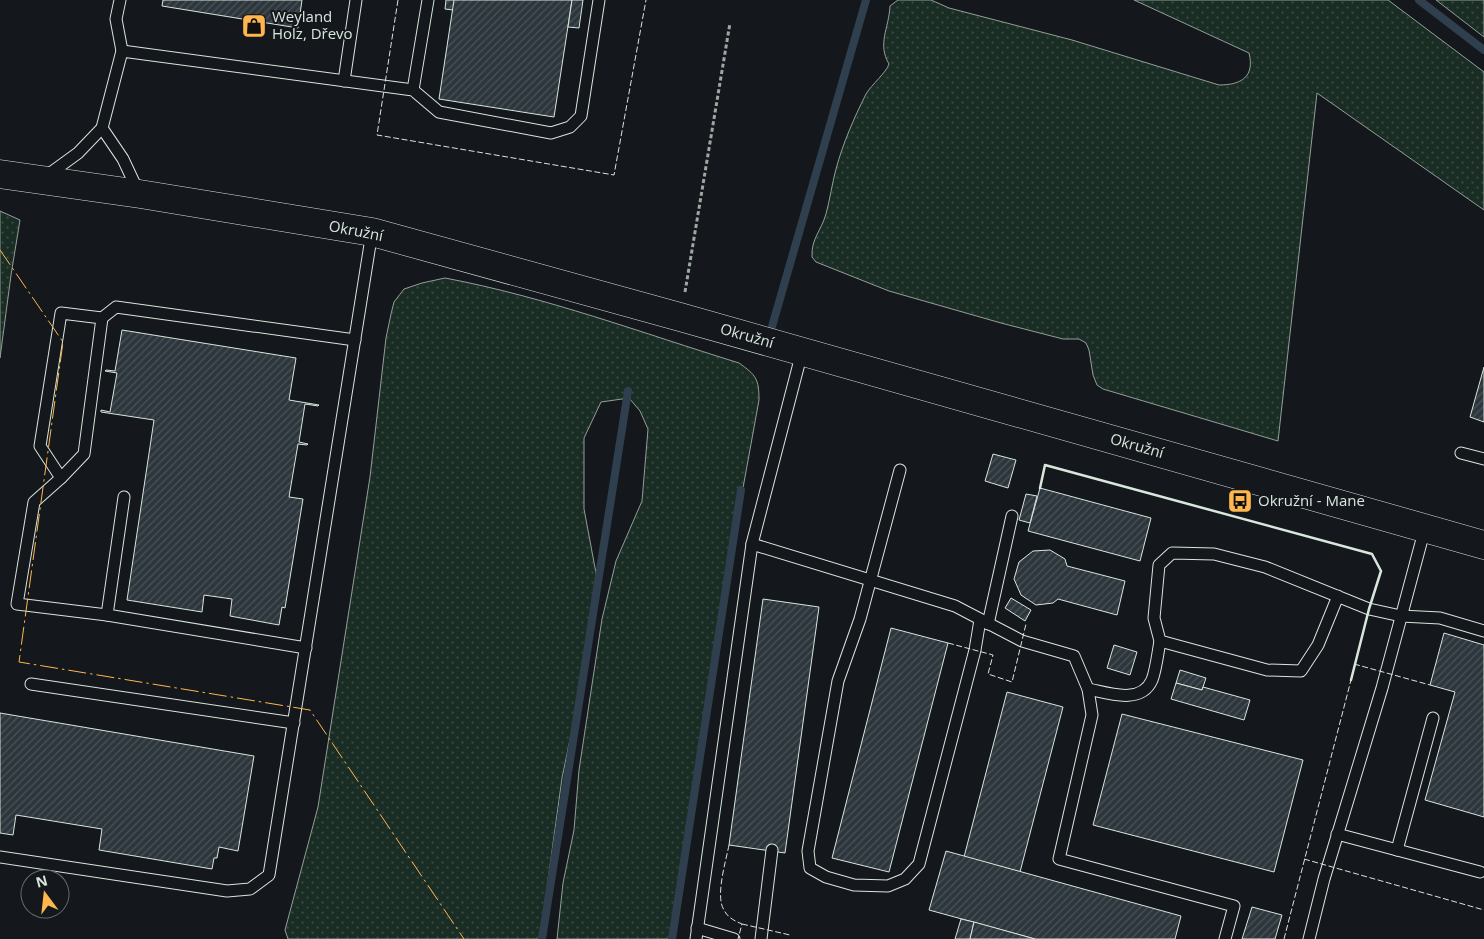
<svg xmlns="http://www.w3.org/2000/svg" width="1484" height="939" font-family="'Open Sans',sans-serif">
  <defs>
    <pattern id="grass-dots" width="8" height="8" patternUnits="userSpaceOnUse" patternTransform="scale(1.25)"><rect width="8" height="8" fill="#1a2d24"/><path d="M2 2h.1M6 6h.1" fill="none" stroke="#3b4b43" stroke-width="1.8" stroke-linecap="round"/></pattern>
    <pattern id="building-hatch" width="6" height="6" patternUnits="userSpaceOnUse" patternTransform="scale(1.25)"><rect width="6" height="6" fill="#2c363c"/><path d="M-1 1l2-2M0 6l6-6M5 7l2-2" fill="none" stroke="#4a5358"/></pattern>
  </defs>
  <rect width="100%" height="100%" fill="#14181c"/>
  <g fill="url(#grass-dots)" stroke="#939e99">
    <path d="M 898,0 L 931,0 L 949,8 L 1072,40 L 1219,85 C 1241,85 1255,77 1249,53 L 1134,0 L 1388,0 L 1484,72 L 1484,210 L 1317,93 L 1278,441 L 1103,389 L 1097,385 L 1093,375 L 1089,350 L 1086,343 L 1079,339 L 1063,339 L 1001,323 L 889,291 L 816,262 L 812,257 C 811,239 821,231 826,214 C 830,199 832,184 836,169 C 843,143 854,118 866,94 C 872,84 886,73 889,64 C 877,44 889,28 890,6 Z"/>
    <path d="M 1436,0 L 1484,0 L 1484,37 Z"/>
    <path d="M 0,211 L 20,220 L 11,275 L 0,358 Z"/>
    <path d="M 445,278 C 546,297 642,333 739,363 C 756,375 759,379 759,400 L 743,488 L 675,939 L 557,939 L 563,883 L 574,830 L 579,770 L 602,619 L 616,561 L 642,501 L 648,429 L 640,411 L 629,398 L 601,402 L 584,438 L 584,509 L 596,573 L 588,654 L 562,778 L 540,939 L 288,939 L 285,930 L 318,807 L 370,477 L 386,338 L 391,314 L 394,302 L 404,289 L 422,283 Z"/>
  </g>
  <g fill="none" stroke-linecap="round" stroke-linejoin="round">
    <g stroke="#2f3f4d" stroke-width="8">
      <path d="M 1419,0 L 1484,50"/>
      <path d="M 769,337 L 866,0"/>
      <path d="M 542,939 L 628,391"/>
      <path d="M 672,939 L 741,490"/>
    </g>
  </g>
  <g fill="url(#building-hatch)" stroke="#d8e6dc">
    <path d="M 163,0 L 302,0 L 298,28 L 162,6 Z"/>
    <path d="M 446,0 L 455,0 L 453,10 L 445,9 Z"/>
    <path d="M 454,0 L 572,0 L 554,117 L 439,99 Z"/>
    <path d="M 572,0 L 583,0 L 579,28 L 568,27 Z"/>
    <path d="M 122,330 L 296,358 L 289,400 L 319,405 L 318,406 L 305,404 L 299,442 L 308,444 L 307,445 L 298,444 L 289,497 L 303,499 L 285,608 L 282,607 L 279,625 L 230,616 L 232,599 L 204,595 L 202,612 L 127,600 L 154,420 L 101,412 L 101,410 L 110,412 L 117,373 L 105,371 L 106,370 L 115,371 Z"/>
    <path d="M 1484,367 L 1484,422 L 1470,417 Z"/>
    <path d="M 993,454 L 1016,460 L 1008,488 L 985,481 Z"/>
    <path d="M 1040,488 L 1151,518 L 1140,561 L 1028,531 Z"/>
    <path d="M 1026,494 L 1037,496 L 1030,523 L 1019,520 Z"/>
    <path d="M 1050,550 L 1065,559 L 1067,566 L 1125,581 L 1117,615 L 1058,599 L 1053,603 L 1036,605 L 1021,595 L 1014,579 L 1019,562 L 1033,551 Z"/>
    <path d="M 1011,598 L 1031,610 L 1025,621 L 1005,608 Z"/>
    <path d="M 763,599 L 819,607 L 785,853 L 729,845 Z"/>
    <path d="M 891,628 L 948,643 L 889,872 L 832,858 Z"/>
    <path d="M 1444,633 L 1484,645 L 1484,817 L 1425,800 L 1455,692 L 1430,685 Z"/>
    <path d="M 1114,645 L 1137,652 L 1130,675 L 1107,668 Z"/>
    <path d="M 1180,670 L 1206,678 L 1202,690 L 1176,683 Z"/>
    <path d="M 1176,683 L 1202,690 L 1203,687 L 1250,700 L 1244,720 L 1171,699 Z"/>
    <path d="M 1007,692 L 1063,707 L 1020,872 L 964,857 Z"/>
    <path d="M 0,713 L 254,756 L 238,851 L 219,847 L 217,858 L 214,858 L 212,869 L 99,850 L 102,829 L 16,815 L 13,835 L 0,833 Z"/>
    <path d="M 1122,714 L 1303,760 L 1274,872 L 1093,825 Z"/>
    <path d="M 946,851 L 1181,916 L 1175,939 L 1035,939 L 929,910 Z"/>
    <path d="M 1252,907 L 1282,915 L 1275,939 L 1242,939 Z"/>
    <path d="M 961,919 L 974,922 L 970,939 L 955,939 Z"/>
    <path d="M 974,922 L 1035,939 L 970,939 Z"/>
  </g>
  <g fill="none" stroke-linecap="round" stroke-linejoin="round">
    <defs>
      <g id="service">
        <path d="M 120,0 L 116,19 L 122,51"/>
        <path d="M 344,81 L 356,0"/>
        <path d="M 413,90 L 428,0"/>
        <path d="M 102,128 L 123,159 L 138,191"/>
        <path d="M 45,177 L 78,153 L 102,128 L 122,51 L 413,90 L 439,112 L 551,133 L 570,127 L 581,116 L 599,0"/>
        <path d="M 1461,453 L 1484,459"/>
        <path d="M 900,470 L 860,619 L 838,681 L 808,851 L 810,868 L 826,877 L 854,885 L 888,886 L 905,879 L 919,864 L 975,650 L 980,620"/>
        <path d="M 61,478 L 84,454 L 102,318"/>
        <path d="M 752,544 L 955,606 L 1022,641 L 1074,656 L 1088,689 L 1092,715 L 1059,859 L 1234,906 L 1225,939"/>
        <path d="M 1338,596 L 1318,645 L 1301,671 L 1267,670 L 1160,641 L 1154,618 L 1159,565 L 1172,553 L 1214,554 L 1265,567 L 1369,609 L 1401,616 L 1440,618 L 1484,631"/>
        <path d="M 107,615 L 124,497"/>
        <path d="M 988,624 L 1012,516"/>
        <path d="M 306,648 L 107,615 L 17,604 L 34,502 L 61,478 L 40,446 L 61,313 L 102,318 L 116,307 L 355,340"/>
        <path d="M 31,684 L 294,723"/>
        <path d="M 1088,689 C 1108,693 1141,705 1152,680 C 1156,670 1158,652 1160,641"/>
        <path d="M 1337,834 L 1480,872"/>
        <path d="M 1397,850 L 1433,718"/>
        <path d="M 0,857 L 227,891 L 250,889 L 269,875 L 372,232"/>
        <path d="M 697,928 L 734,939"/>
        <path d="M 696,939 L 752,544 L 802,352"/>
        <path d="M 761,939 L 772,850"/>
        <path d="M 1309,939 L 1324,879 L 1382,688 L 1425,528"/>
      </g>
      <path id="secondary" d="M 0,174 L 140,194 L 372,232 L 680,317 L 1484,545"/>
    </defs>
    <use href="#service" stroke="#d8e6dc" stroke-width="13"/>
    <use href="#secondary" stroke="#d8e6dc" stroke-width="29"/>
    <path stroke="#9da8a2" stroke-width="3" stroke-dasharray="4 2.5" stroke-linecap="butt" d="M 685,292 L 730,23"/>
    <use href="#service" stroke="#14181c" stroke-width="11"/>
    <use href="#secondary" stroke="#14181c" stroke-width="28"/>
    <g stroke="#d8e6dc" stroke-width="1" stroke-dasharray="6 2.5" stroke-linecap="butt">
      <path d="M 398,0 L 377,135 L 614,175 L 646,0"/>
      <path d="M 948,643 L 993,655 L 988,674 L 1012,682 L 1026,624"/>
      <path d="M 1354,664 L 1430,685"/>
      <path d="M 729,845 C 726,861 715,896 724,910 C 728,918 735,921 742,924 L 738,939"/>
      <path d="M 1304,859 L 1484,910"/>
      <path d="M 742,924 L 790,935"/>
      <path d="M 1284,939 L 1351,680"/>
    </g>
    <path stroke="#d8e6dc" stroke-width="2.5" d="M 1040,488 L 1045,465 L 1372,554 L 1381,571 L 1369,609 L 1351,680"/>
    <path stroke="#ffb74d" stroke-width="1" stroke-dasharray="18 4 2.5 4" stroke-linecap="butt" d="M 0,250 L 63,342 L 19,662 L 310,710 L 464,939"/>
  </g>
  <defs>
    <symbol id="shop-square" viewBox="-11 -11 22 22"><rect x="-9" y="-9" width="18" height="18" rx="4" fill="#ffb74d" stroke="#14181c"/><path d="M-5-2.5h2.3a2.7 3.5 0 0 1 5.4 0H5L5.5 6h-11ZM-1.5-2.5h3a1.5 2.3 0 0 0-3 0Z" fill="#111"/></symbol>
    <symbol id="bus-square" viewBox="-11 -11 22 22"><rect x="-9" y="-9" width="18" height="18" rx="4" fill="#ffb74d" stroke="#14181c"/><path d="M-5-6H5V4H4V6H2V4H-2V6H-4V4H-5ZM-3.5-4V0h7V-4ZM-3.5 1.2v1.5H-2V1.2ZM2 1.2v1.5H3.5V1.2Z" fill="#111"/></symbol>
  </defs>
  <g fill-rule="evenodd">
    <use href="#shop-square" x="240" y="12" width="28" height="28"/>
    <use href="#bus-square" x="1226" y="487" width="28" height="28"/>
  </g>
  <g text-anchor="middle" stroke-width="4" stroke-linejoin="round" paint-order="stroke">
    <g font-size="15" fill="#d8e6dc" stroke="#14181c" text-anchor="start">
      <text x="272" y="22">Weyland<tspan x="272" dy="17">Holz, Dřevo</tspan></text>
      <text x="1258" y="506">Okružní - Mane</text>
    </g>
    <g font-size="15" fill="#d8e6dc" stroke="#14181c">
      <text transform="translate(356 231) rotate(11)" y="5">Okružní</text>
      <text transform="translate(747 336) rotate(16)" y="5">Okružní</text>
      <text transform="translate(1137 446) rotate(16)" y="5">Okružní</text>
    </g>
  </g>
  <g transform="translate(45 894) rotate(345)"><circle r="24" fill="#14181c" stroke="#626a69"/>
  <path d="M0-4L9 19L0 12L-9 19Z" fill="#ffb74d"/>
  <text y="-8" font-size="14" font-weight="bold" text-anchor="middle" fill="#d8e6dc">N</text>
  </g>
</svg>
